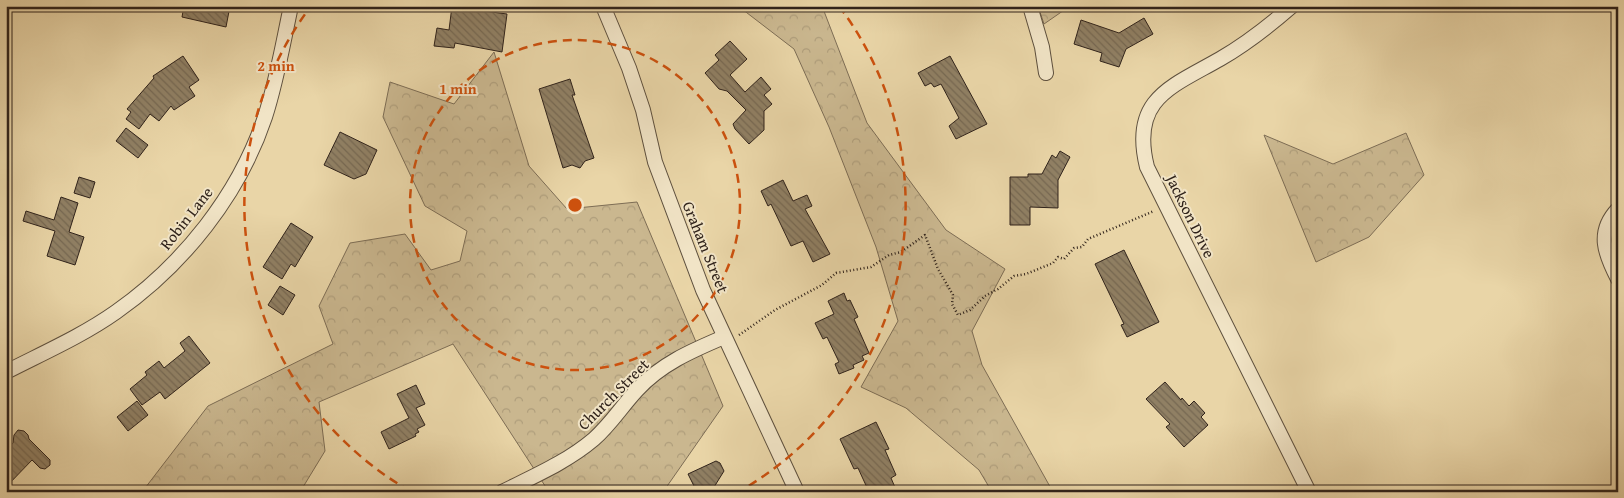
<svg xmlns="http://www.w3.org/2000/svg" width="1624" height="498" font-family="'Gentium Book Plus',serif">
  <defs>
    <pattern id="forest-crowns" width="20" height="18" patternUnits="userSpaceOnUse" patternTransform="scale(1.25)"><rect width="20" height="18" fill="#cab78f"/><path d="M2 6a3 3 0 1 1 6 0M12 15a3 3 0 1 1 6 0" fill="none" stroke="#ae9d7b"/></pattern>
    <pattern id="building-back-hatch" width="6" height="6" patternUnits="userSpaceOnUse" patternTransform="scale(1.25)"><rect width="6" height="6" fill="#908064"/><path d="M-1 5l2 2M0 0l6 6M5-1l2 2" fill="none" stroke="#766852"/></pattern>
  </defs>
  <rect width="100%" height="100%" fill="#e9d5a7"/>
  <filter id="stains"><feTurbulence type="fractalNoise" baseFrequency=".004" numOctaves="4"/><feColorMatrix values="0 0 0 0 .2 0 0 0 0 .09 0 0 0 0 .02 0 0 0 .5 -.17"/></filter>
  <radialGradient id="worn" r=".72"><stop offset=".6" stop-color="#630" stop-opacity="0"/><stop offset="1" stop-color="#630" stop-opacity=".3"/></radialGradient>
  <g fill="url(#forest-crowns)" stroke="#7d6d55">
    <path d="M 738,6 L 822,6 L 867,123 L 946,230 L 1005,269 L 972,331 L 982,365 L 1053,492 L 992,492 L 979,470 L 906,408 L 861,387 L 898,321 L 876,247 L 829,127 L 794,49 Z"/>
    <path d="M 1038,6 L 1070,6 L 1044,24 Z"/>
    <path d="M 494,52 L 529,166 L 567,209 L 637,202 L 723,406 L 663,492 L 549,492 L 453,344 L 319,402 L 325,451 L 300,492 L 142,492 L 208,406 L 333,344 L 319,306 L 350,243 L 405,234 L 431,270 L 460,261 L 467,231 L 425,206 L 383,117 L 390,82 L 454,104 Z"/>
    <path d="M 1406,133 L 1424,175 L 1369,237 L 1316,262 L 1264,135 L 1333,164 Z"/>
  </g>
  <g fill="url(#building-back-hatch)" stroke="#30231b">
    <path d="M 184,6 L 230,6 L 226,27 L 182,17 Z"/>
    <path d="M 452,6 L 469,6 L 469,9 L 507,14 L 502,52 L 455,43 L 454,48 L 434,46 L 437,28 L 449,30 Z"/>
    <path d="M 1144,18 L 1153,34 L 1126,49 L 1119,67 L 1100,61 L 1102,53 L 1074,44 L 1081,20 L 1119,33 Z"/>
    <path d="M 730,41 L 747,59 L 730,75 L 745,92 L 761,77 L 771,89 L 764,95 L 772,104 L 764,111 L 764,130 L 749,144 L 735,129 L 733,124 L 746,110 L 727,91 L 719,89 L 705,73 L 719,60 L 715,55 Z"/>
    <path d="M 183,56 L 199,80 L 189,87 L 195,96 L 174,110 L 171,106 L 159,121 L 150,114 L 139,129 L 126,119 L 131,112 L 127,109 L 154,78 L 153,76 Z"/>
    <path d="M 950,56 L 987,124 L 956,139 L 949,126 L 959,118 L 941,84 L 934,87 L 931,83 L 925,86 L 918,73 Z"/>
    <path d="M 570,79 L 575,95 L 572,95 L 594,158 L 585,161 L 580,168 L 572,165 L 563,168 L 539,89 Z"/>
    <path d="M 126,128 L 148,145 L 138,158 L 116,141 Z"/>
    <path d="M 340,132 L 377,150 L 366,174 L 354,179 L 324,165 Z"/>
    <path d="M 1060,151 L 1070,157 L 1058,180 L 1058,208 L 1030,207 L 1030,225 L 1010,225 L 1010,177 L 1028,177 L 1028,174 L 1042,174 L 1052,155 L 1056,158 Z"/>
    <path d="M 79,177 L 95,182 L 90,198 L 74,193 Z"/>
    <path d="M 783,180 L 793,201 L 807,195 L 812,206 L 805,209 L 830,254 L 813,262 L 803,241 L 791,246 L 771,204 L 768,206 L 761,191 Z"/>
    <path d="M 61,197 L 78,203 L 69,232 L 84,237 L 75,265 L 47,256 L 55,231 L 23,221 L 26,211 L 54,220 Z"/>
    <path d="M 291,223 L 313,237 L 295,267 L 291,264 L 282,279 L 263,267 Z"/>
    <path d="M 1124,250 L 1159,322 L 1127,337 L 1121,325 L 1124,324 L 1095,264 Z"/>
    <path d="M 280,286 L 295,295 L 283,315 L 268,305 Z"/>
    <path d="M 844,293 L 847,301 L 850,300 L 858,317 L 854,319 L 869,353 L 862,356 L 864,360 L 853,365 L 854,368 L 839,374 L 835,364 L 839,362 L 827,337 L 823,339 L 815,323 L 834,314 L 828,301 Z"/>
    <path d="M 189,336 L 210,363 L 165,399 L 160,392 L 142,405 L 130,389 L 147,375 L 145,372 L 159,361 L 164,368 L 185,351 L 180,343 Z"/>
    <path d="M 1165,382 L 1181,400 L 1182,398 L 1189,406 L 1194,401 L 1205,413 L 1201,417 L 1208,425 L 1184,447 L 1166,427 L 1170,424 L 1146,399 Z"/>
    <path d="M 416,385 L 425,404 L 416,408 L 425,425 L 417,429 L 419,432 L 415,434 L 416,436 L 389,449 L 381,432 L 409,418 L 397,394 Z"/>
    <path d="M 137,401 L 148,415 L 128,431 L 117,417 Z"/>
    <path d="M 876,422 L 889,449 L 885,450 L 896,475 L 891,478 L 897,492 L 869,492 L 858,468 L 854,469 L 840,439 Z"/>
    <path d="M 18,430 L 24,431 L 28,435 L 29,439 L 50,460 L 50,465 L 45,469 L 40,468 L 32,460 L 6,487 L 6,451 L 13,443 L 14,435 Z"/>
    <path d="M 716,461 L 720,463 L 724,471 L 711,492 L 697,492 L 688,474 Z"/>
  </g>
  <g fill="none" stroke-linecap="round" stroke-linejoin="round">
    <defs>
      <g id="minor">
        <path d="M 603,6 L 629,68 L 643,110 L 655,162 L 703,290 L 797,492"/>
        <path d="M 1030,6 L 1042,47 L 1046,73"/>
        <path d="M 1292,6 C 1269,26 1246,44 1220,59 C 1171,87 1130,99 1147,167 L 1309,492"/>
        <path d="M 1618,209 C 1596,232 1605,254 1618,279"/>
        <path d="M 6,372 C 43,353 82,336 116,312 C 183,265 239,195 265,117 C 277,80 283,43 291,6"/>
        <path d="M 502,492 C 534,476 567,462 594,439 C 611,424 622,406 637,390 C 661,364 691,351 724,337"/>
      </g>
    </defs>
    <use href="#minor" stroke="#5e503e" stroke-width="16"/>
    <path stroke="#30231b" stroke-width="2.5" stroke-dasharray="1 2.5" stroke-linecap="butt" d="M 739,335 L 775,310 L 822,285 L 836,273 L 871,267 L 889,255 L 901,252 L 925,235 L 938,269 L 953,295 L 952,304 L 958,315 L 970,310 L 985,296 L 998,289 L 1014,276 L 1026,274 L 1053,263 L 1058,257 L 1064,259 L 1074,248 L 1082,247 L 1088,239 L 1154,211"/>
    <use href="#minor" stroke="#f1e4c6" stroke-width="14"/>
  </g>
  <g fill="none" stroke="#cc510e" stroke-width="2.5" stroke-dasharray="9 6">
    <circle cx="575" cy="205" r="165"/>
    <path d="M410 491A330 330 0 0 1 311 6M839 6A330 330 0 0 1 740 491"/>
  </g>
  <g text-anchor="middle" stroke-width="4" stroke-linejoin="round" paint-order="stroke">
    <g font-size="16" fill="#30231b" stroke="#f1e4c6">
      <text transform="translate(1191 216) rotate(64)" y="6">Jackson Drive</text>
      <text transform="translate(186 218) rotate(-52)" y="6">Robin Lane</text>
      <text transform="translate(706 247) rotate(68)" y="6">Graham Street</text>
      <text transform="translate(613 394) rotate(-45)" y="6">Church Street</text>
    </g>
  </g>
  <circle cx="575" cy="205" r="8" fill="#cc510e" stroke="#f1e4c6" stroke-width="2.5"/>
  <g font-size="15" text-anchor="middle" font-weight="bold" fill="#cc510e" stroke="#f1e4c6" stroke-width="4" stroke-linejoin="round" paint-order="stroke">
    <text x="276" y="71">2 min</text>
    <text x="458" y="94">1 min</text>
  </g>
  <rect width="1624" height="498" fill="none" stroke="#e9d5a7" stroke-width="25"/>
  <rect x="8" y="8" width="1609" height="483" fill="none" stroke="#30231b" stroke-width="2.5"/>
  <rect x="12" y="12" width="1599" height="473" fill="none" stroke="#30231b"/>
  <rect width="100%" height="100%" filter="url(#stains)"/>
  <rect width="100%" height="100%" fill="url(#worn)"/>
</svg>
